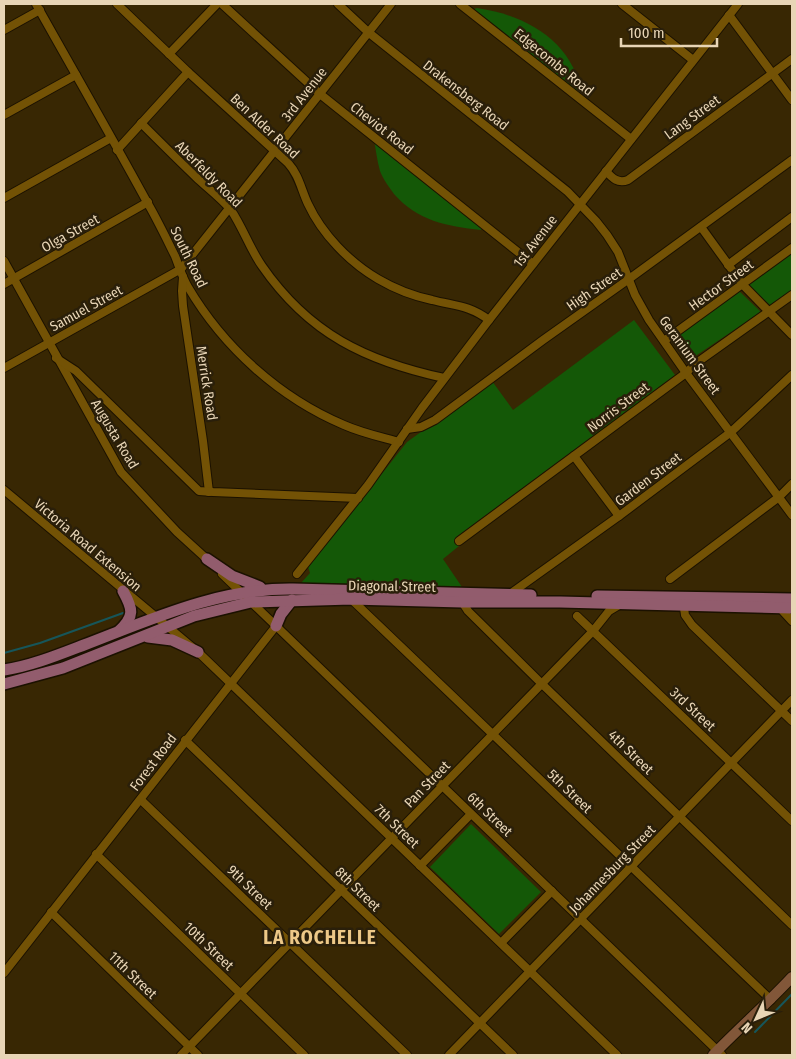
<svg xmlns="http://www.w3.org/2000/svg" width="796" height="1059" font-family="'Fira Sans Condensed',sans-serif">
  <rect width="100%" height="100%" fill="#382703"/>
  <g fill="#145807">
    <path d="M 477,8 C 527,15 574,42 582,96 L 471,10 Z"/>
    <path d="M 374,140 L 482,227 L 481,230 C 446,226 418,221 394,194 C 389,187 383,179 380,171 C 377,161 376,150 374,140 Z"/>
    <path d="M 792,251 L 792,291 L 771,306 L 747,284 Z"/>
    <path d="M 739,291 L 761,312 L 688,361 L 672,338 Z"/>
    <path d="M 634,320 L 675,375 L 455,538 L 459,546 L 443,559 L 462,587 L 301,583 L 310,573 L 308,567 L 407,442 L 492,381 L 513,410 Z"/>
    <path d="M 471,824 L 541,892 L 499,934 L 430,867 Z"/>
  </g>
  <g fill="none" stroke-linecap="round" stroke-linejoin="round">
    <g stroke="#16565a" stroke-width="2">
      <path d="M 4,653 L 40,643 L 123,613"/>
      <path d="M 755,1032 L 792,994"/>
    </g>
    <defs>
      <g id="minor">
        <path d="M 36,4 C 73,70 111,136 147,202 C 157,219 166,238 175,256 C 179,266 182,277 188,287 C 224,348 280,398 344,425 C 362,433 381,437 399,442"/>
        <path d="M 117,4 L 188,72 L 288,163 C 299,175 301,189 308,204 C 322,234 349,262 378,279 C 395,289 413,296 432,300 C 455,306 469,305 489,320"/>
        <path d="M 222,4 L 320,94 L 533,264"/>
        <path d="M 338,4 L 368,32 L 567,191 L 596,221 L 607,235 L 618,252 L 635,295 L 649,320 L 686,373 L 792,515"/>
        <path d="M 460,4 L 631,139"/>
        <path d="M 622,4 L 693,60"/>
        <path d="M 729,15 L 792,100"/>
        <path d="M 4,30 L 40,10"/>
        <path d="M 169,54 L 217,4"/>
        <path d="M 4,115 L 76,75"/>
        <path d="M 141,123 C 160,142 179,161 198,179 C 209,189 222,199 231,210 C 243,228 250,249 262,266 C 309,334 366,361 444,378"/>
        <path d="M 117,150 L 188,72"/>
        <path d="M 606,171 C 612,178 618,184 628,180 L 792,59"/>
        <path d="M 4,198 L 111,138"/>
        <path d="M 701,227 L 743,285 L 792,335"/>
        <path d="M 4,261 L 121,472 L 177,532 L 210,562"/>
        <path d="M 728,265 L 792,217"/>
        <path d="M 183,277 L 182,291 L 183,306 L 203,441 L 209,492"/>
        <path d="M 4,284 L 148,202"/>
        <path d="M 664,341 L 792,248"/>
        <path d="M 56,358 L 76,371 L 199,491 L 213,492 L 358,498"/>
        <path d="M 4,368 L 181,269 L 391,4"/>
        <path d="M 407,429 L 421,427 L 435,420 L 543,340 L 629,279 L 792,160"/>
        <path d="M 574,456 L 619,516"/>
        <path d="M 4,490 L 198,652 L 617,1055"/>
        <path d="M 459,541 L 686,373 L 695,364 L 792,295"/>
        <path d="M 222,574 L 722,1055"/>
        <path d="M 297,574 L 368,485 L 422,408 L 489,320 L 738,4"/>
        <path d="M 670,579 L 779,497 L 792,484"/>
        <path d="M 510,594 L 619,516 L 731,432 L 792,375"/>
        <path d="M 351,599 L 771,1000"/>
        <path d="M 461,600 L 468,611 L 542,684 L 792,925"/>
        <path d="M 683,601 L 685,615 L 692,625 L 792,721"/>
        <path d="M 780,608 L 792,621"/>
        <path d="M 577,616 L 792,821"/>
        <path d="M 185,740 L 513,1055"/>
        <path d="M 141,800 L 407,1055"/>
        <path d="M 96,854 L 304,1055"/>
        <path d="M 420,866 L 471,814"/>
        <path d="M 51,912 L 198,1055"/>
        <path d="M 501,943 L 552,891"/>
        <path d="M 4,973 L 276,626"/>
        <path d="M 181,1055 L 593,631 L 609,611 L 619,605"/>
        <path d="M 449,1055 L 792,700"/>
      </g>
      <path id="secondary" d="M 713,1055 C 739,1028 767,1004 792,977"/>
      <g id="primary">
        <path d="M 207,559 L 232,576 L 260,587"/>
        <path d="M 597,596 L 792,599"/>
        <path d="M 276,626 L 281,614 L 292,600"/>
        <path d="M 119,631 C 135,616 133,609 123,591"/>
        <path d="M 148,637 L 172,640 L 198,652"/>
        <path d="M 4,670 C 31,666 58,655 84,645 C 152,619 219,588 293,589 L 531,595"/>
        <path d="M 4,684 L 63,668 L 194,616 L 251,602 L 351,599 L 462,602 L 560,602 L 792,608"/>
      </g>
    </defs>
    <use href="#minor" stroke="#1b1100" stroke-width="10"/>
    <use href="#secondary" stroke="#1b1100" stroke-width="12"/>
    <use href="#primary" stroke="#1b1100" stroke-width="14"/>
    <use href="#minor" stroke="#735205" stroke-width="8"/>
    <use href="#secondary" stroke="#825739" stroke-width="10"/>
    <use href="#primary" stroke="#925c6d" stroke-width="11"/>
  </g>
  <g text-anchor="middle" stroke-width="5" stroke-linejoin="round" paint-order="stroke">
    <g font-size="14" fill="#e8d5b6" stroke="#2a1f0a">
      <text transform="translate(554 62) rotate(39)" y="5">Edgecombe Road</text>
      <text transform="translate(304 94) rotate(-52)" y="5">3rd Avenue</text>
      <text transform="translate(466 95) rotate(38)" y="5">Drakensberg Road</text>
      <text transform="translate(692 117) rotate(-36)" y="5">Lang Street</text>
      <text transform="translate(265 126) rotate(43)" y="5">Ben Alder Road</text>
      <text transform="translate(382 128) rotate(38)" y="5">Cheviot Road</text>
      <text transform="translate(209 174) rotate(45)" y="5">Aberfeldy Road</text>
      <text transform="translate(70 233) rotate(-29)" y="5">Olga Street</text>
      <text transform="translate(535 241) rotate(-52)" y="5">1st Avenue</text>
      <text transform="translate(189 257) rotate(64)" y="5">South Road</text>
      <text transform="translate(721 285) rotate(-36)" y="5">Hector Street</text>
      <text transform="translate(594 289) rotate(-35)" y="5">High Street</text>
      <text transform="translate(86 308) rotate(-29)" y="5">Samuel Street</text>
      <text transform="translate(690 355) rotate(54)" y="5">Geranium Street</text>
      <text transform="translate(207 383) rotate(81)" y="5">Merrick Road</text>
      <text transform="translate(618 407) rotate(-37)" y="5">Norris Street</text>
      <text transform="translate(115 434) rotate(59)" y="5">Augusta Road</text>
      <text transform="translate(648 479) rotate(-37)" y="5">Garden Street</text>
      <text transform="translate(88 545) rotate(40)" y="5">Victoria Road Extension</text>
      <text transform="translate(392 586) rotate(1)" y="5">Diagonal Street</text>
      <text transform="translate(693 709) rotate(43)" y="5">3rd Street</text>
      <text transform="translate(631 752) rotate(44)" y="5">4th Street</text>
      <text transform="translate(153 762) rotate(-53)" y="5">Forest Road</text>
      <text transform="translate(427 784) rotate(-46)" y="5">Pan Street</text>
      <text transform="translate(570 791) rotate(44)" y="5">5th Street</text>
      <text transform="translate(490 814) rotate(44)" y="5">6th Street</text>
      <text transform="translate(397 826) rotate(44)" y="5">7th Street</text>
      <text transform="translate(612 869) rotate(-46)" y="5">Johannesburg Street</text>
      <text transform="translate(250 887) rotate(44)" y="5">9th Street</text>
      <text transform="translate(358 889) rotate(44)" y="5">8th Street</text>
      <text transform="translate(209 946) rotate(44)" y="5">10th Street</text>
      <text transform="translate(133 975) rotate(44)" y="5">11th Street</text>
    </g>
    <g font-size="19" font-weight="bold" letter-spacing="1" fill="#edc887" stroke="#2a1f0a">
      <text x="320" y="944">LA ROCHELLE</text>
    </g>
  </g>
  <rect width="796" height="1059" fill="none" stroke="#e8d5b6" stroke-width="10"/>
  <g transform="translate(756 1019) rotate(226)" stroke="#2a1f0a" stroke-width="4" paint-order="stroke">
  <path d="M0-4L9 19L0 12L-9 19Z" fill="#e8d5b6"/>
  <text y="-8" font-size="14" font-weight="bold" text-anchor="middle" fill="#e8d5b6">N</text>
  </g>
  <path d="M621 38v8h96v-8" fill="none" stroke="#e8d5b6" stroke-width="2.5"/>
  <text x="628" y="38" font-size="15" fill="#e8d5b6" stroke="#2a1f0a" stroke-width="4" paint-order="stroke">100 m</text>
</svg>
